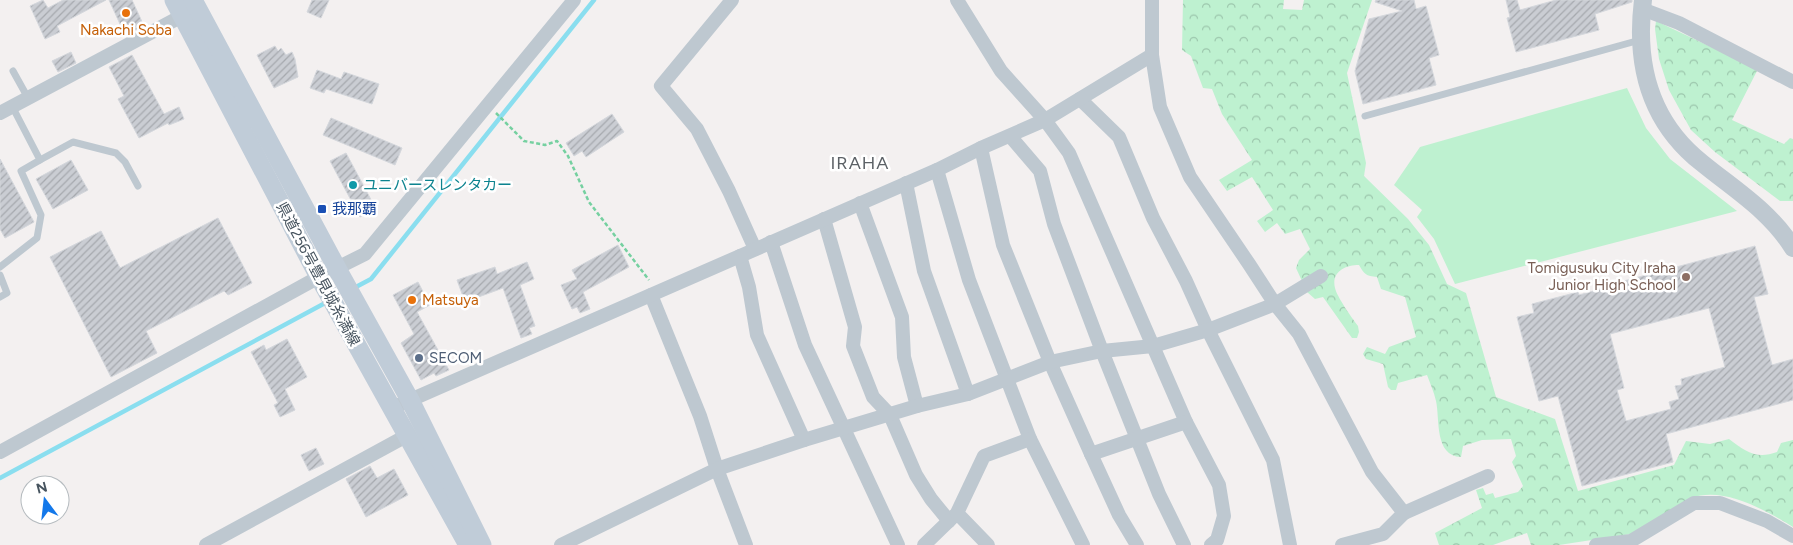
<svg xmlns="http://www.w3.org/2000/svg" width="1793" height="545" font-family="Figtree,'Noto Sans JP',sans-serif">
  <defs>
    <pattern id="forest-crowns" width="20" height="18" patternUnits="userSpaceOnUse" patternTransform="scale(1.25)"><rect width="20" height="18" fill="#bef1d0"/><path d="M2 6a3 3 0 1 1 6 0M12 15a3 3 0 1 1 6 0" fill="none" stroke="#9cc6ac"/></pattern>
    <pattern id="building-hatch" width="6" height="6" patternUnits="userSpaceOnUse" patternTransform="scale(1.25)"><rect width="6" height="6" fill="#cacdd3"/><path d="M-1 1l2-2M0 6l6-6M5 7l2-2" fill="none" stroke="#a6a9ae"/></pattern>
  </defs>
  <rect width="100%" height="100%" fill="#f3f0f0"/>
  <path fill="#bef1d0" d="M 1627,88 L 1646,128 L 1670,159 L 1737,211 L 1455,284 L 1434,239 L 1417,217 L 1422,210 L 1394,185 L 1420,147 Z"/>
  <g fill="url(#forest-crowns)">
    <path d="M 1183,0 L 1284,0 L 1283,9 L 1302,10 L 1304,0 L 1372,0 L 1347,73 L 1366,163 L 1364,176 L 1408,219 L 1429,245 L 1447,284 L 1466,293 L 1496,397 L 1555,419 L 1578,491 L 1674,465 L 1686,441 L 1710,444 L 1729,439 C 1745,451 1756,460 1777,452 L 1781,443 L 1793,440 L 1793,527 C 1765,510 1724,486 1691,498 L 1631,534 L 1559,545 L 1531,545 L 1527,533 L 1493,545 L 1439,545 L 1435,533 L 1482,508 L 1476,490 L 1483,488 L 1486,495 L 1493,493 L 1495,498 L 1518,492 L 1523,486 L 1512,462 L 1516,456 L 1511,439 L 1482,440 L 1463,446 L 1461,457 C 1434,456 1440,419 1436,401 C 1434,392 1430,383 1427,375 L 1398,383 L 1396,390 L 1391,390 L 1388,387 L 1383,364 L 1366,359 L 1363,354 L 1367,347 L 1385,354 L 1389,347 L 1416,337 L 1405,297 L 1381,289 L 1377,277 C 1366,276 1364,274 1359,265 C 1345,265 1331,272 1335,288 C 1337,297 1352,318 1358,326 L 1359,332 L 1357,338 L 1352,338 L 1323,297 L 1315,299 L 1307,292 L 1296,268 L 1299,260 L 1310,249 L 1300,229 L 1285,234 L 1277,223 L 1265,232 L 1257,221 L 1273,210 L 1252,177 L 1227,191 L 1219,180 L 1252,160 L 1222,114 L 1212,89 L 1203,88 L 1191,56 L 1182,50 Z"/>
    <path d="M 1656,21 L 1758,69 L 1732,120 L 1784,144 L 1790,138 L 1793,139 L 1793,201 L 1780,201 L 1715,152 L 1691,130 L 1669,90 L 1659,59 L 1655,29 Z"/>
  </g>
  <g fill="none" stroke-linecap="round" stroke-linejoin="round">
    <g stroke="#8adeef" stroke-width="4.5">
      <path d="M 354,288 L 371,279 L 594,0"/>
      <path d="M 0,478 L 327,302"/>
    </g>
  </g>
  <g fill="url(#building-hatch)" stroke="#d4d7dc" fill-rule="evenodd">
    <path d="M 43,0 L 48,8 L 63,0 L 106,0 L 57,26 L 60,32 L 45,39 L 30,6 Z"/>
    <path d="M 109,0 L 132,0 L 144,26 L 125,35 Z"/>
    <path d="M 312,0 L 329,0 L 321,18 L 307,12 Z"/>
    <path d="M 1376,0 L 1414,0 L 1416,9 L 1426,6 L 1439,55 L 1429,58 L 1436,85 L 1363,104 L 1355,71 L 1369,19 L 1402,11 L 1375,2 Z"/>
    <path d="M 1506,0 L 1517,0 L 1520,10 L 1556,0 L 1632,0 L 1632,2 L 1595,14 L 1599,30 L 1516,52 L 1507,18 L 1510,17 Z"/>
    <path d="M 275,46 L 278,51 L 281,48 L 286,55 L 292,52 L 295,59 L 298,77 L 274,88 L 257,55 Z"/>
    <path d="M 71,52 L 76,63 L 58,72 L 52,61 Z"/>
    <path d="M 132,55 L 164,114 L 179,107 L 184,119 L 169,125 L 168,123 L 139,138 L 118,99 L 124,96 L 109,67 Z"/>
    <path d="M 317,70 L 341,79 L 344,72 L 379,84 L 372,104 L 326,89 L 324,93 L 310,88 Z"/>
    <path d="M 612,114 L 624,132 L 586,157 L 582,151 L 574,156 L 566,143 Z"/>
    <path d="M 331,118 L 402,148 L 395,165 L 323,135 Z"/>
    <path d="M 346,153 L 376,209 L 360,217 L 330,161 Z"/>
    <path d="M 0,159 L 34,222 L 5,238 L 0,229 Z"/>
    <path d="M 71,160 L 88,190 L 53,209 L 36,179 Z"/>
    <path d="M 218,218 L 252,283 L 228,295 L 224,291 L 146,331 L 157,353 L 111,377 L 50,257 L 101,231 L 120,268 Z"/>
    <path d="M 618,245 L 629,267 L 583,292 L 590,309 L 580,313 L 577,307 L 572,309 L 561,285 L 577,279 L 572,270 Z"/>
    <path d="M 1755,246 L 1768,294 L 1754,297 L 1772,365 L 1793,359 L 1793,400 L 1666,434 L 1673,462 L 1582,486 L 1558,396 L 1539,401 L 1517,317 L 1534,313 L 1532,304 L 1578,292 L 1579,295 L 1605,288 L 1605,286 ZM 1709,308 L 1725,367 L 1681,379 L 1682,385 L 1675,386 L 1679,399 L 1669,402 L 1671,409 L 1626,421 L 1617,390 L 1624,388 L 1610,334 Z"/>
    <path d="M 527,262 L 534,279 L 520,285 L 535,326 L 529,328 L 532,334 L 521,338 L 503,288 L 465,302 L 457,280 L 495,267 L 497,274 Z"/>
    <path d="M 418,282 L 430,305 L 417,312 L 449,370 L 436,376 L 434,373 L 421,380 L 401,343 L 414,334 L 393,295 Z"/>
    <path d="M 287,339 L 307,377 L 285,389 L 295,410 L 280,417 L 274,405 L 278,403 L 251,352 L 264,345 L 266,350 Z"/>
    <path d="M 316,448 L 324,464 L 309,471 L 301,455 Z"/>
    <path d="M 370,466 L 377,478 L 394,469 L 408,495 L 366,517 L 346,479 Z"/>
  </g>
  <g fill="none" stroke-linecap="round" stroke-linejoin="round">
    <path stroke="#75d0a0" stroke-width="2.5" stroke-dasharray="4 2.5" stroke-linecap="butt" d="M 496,113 L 524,141 L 545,145 L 557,141 L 568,156 L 589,202 L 649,280"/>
    <g stroke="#bec8d0" stroke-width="7">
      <path d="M 13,71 L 28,98"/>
      <path d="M 1365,116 L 1640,40"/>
      <path d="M 40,160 L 73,142 L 116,153 L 125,162 L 138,186"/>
      <path d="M 0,267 L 37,238 L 41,215 L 21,171 L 40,160 L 12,106"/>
      <path d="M 0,275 L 7,293 L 0,297"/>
    </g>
    <g stroke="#bec8d0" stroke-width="14">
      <path d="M 732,0 L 661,86 L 697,129 L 729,191 L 755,249"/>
      <path d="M 957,0 L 1001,71 L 1045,120 L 1069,153 L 1186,422 L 1219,485 L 1224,516 L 1217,540 L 1211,545"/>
      <path d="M 1152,0 L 1152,55 L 1160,107 L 1190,177 L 1249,264 L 1275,304 L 1299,334 L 1372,472 L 1404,513 L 1383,534 L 1342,545"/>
      <path d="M 1642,9 L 1679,23 L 1793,82"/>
      <path d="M 1080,99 L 1119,137 L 1153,218 L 1186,281 L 1208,330 L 1273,460 L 1290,545"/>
      <path d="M 0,113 L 182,16"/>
      <path d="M 1010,136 L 1040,171 L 1054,224 L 1102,351 L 1159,494 L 1184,545"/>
      <path d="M 981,148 L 1003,245 L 1050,362 L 1091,454 L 1119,515 L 1137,545"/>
      <path d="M 937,170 L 969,280 L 1030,439 L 1083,545"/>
      <path d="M 906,183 L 924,271 L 968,394"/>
      <path d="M 860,203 L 902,317 L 904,357 L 917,406"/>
      <path d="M 824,219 L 855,327 L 853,346 L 873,397 L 890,415 L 916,475 L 931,499 L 949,521"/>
      <path d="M 771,242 L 805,345 L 898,545"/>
      <path d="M 740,256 L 749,287 L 757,335 L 804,440"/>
      <path d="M 651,295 L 700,416 L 717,469 L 746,545"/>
      <path d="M 392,408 L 937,170 L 981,148 L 1045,120 L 1152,55"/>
      <path d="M 0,452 L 319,277 L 365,254 L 574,0"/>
      <path d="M 1091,454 L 1186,422"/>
      <path d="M 1404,513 L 1488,476"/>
      <path d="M 206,545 L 408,435"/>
      <path d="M 561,545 L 717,469 L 804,440 L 917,406 L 968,394 L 1050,362 L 1102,351 L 1153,346 L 1208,330 L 1275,304 L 1321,276"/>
      <path d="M 924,545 L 954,516"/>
      <path d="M 988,545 L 957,513 L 984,456 L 1030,439"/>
      <path d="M 1596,545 L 1631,541 L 1694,503 L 1720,503 L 1767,521 L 1793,536"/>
    </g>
    <path stroke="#bec8d0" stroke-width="18" d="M 1643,0 C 1635,64 1650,122 1702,163 C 1735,190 1770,211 1793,248"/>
    <g stroke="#c0ccd8" stroke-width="19">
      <path d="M 174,0 L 319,277 L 468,545"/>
      <path d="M 193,0 L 340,274 L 410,400 L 482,545"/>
    </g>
  </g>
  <g fill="#e8710a" stroke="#fff" stroke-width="2">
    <circle cx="126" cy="13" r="5"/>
    <circle cx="412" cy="300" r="5"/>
  </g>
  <circle fill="#0f9aa8" stroke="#fff" stroke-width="2" cx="353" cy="185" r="5"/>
  <rect fill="#1a4fb4" stroke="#fff" stroke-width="2" x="317" y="204" width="10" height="10" rx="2.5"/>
  <circle fill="#8d6e63" stroke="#fff" stroke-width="2" cx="1686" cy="277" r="5"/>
  <circle fill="#5c6f8a" stroke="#fff" stroke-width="2" cx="419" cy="358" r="5"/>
  <g text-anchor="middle" stroke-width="5" stroke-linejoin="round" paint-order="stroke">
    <g font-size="15" fill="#c56008" stroke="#fff">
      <text x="126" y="35">Nakachi Soba</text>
      <text x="422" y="305" text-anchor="start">Matsuya</text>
    </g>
    <g font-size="15" fill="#0d838f" stroke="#fff" text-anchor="start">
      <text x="363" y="190">ユニバースレンタカー</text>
    </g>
    <g font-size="15" fill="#164399" stroke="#fff" text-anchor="start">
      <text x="332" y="214">我那覇</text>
    </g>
    <g font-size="15" fill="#785e54" stroke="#fff" text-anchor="end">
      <text x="1676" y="273">Tomigusuku City Iraha<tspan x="1676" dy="17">Junior High School</tspan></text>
    </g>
    <g font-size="15" fill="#47545f" stroke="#fff">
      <text transform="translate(318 274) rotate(62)" y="5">県道256号豊見城糸満線</text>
    </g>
    <g font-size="15" fill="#4e5e75" stroke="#fff" text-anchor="start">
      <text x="429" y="363">SECOM</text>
    </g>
    <g font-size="18" letter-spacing="1" fill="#5c6166" stroke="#fff">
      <text x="860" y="169">IRAHA</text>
    </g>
  </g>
  <g transform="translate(45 500) rotate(345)"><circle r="24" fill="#ffffff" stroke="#b5bbbf"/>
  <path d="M0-4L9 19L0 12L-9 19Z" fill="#1378ea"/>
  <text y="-8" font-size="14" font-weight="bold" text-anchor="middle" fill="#47545f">N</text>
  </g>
</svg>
